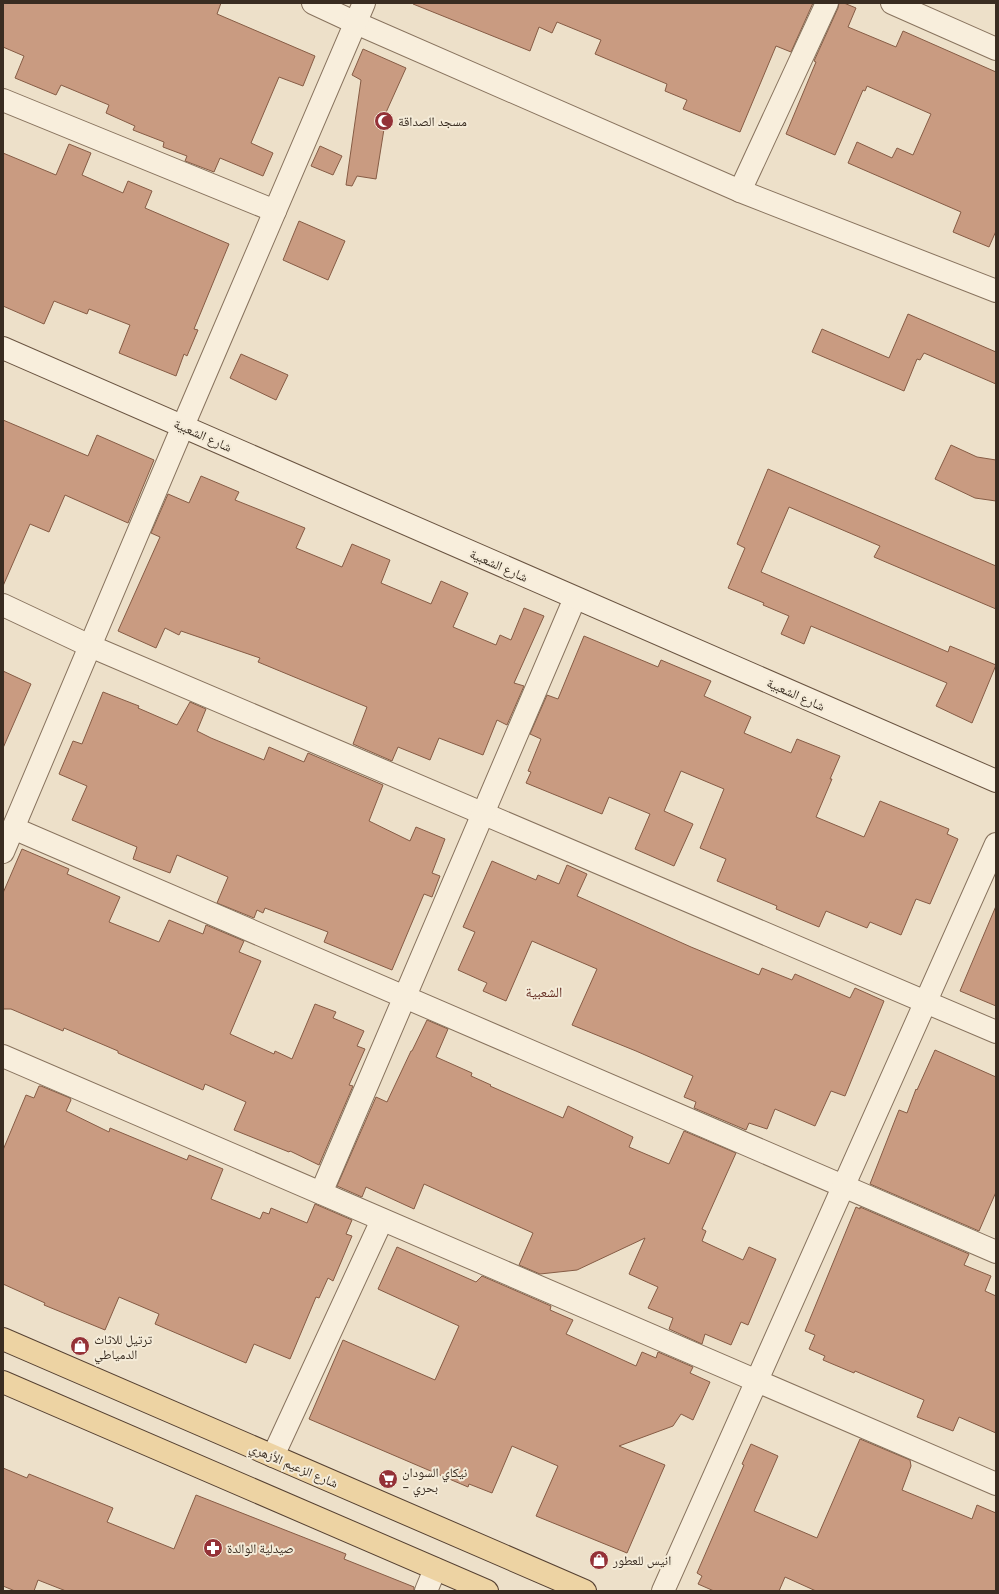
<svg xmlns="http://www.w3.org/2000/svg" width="999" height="1594" font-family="Merriweather,'Noto Naskh Arabic',serif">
  <rect width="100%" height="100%" fill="#ede0c9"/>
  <g fill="#c99b81" stroke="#865c45">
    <path d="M 3,3 L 221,3 L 217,14 L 315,56 L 303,86 L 279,77 L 251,143 L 273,153 L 263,176 L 220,158 L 214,172 L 185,161 L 187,156 L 163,147 L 164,142 L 133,130 L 135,126 L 106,113 L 109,105 L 61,85 L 56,95 L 15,78 L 24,56 L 3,47 Z"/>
    <path d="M 413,3 L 813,3 L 791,52 L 776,46 L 740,132 L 683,109 L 687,100 L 665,91 L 667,84 L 595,54 L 601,40 L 557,22 L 552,33 L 539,27 L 530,51 L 413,4 Z"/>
    <path d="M 839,3 L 844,3 L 856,8 L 848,27 L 896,47 L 903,31 L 996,72 L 996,231 L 989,247 L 953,232 L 961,212 L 848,163 L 857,142 L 892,158 L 897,148 L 913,155 L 931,114 L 867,86 L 865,91 L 863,90 L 835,155 L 786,134 L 816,62 L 814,61 L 838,8 Z"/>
    <path d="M 363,49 L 406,68 L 379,128 L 384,129 L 376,179 L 357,176 L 352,186 L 346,185 L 361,80 L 352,75 Z"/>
    <path d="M 69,144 L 91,153 L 82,175 L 123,193 L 128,181 L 152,191 L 145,208 L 229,244 L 194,329 L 198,330 L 187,356 L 184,354 L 176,376 L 119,353 L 130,325 L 89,309 L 87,314 L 54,301 L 44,324 L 3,306 L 3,153 L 56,175 Z"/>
    <path d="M 320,146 L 342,156 L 333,175 L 311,166 Z"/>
    <path d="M 299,221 L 345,241 L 328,280 L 283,260 Z"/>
    <path d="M 908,314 L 996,352 L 996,384 L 924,353 L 920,360 L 917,359 L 904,391 L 812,352 L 822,329 L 889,358 Z"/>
    <path d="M 241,354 L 288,375 L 276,400 L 230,378 Z"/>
    <path d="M 3,420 L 88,456 L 97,435 L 154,460 L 128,523 L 65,495 L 49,532 L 30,524 L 3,586 Z"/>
    <path d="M 951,445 L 977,457 L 996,460 L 996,501 L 975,498 L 935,479 Z"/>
    <path d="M 768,469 L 996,566 L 996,609 L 874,557 L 880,546 L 789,507 L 761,572 L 948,652 L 950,646 L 996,665 L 972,723 L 936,706 L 947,683 L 811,626 L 804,644 L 781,634 L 789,616 L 763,605 L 764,603 L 728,588 L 745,548 L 737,544 Z"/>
    <path d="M 201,476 L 239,492 L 235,500 L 305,528 L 296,548 L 342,567 L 352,544 L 390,560 L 381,583 L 431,604 L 441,581 L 468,593 L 453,627 L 496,645 L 500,635 L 511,640 L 524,608 L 544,616 L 514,683 L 524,686 L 507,725 L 497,720 L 483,755 L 439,738 L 430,760 L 398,747 L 392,761 L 353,744 L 367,707 L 258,662 L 260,658 L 181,631 L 179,635 L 165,628 L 156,648 L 118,631 L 160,537 L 151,533 L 168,494 L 189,503 Z"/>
    <path d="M 584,636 L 658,667 L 661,660 L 711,681 L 704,696 L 751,717 L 744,733 L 791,753 L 797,739 L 840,756 L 830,779 L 832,779 L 816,817 L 864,837 L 880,801 L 949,829 L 947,834 L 958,839 L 930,904 L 916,899 L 901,935 L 870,922 L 867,928 L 826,911 L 819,927 L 776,909 L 777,906 L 717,881 L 726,859 L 700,848 L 724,789 L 681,771 L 664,811 L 693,824 L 674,866 L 635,849 L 650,814 L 609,797 L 602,814 L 526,783 L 531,772 L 528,771 L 541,739 L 530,734 L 547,695 L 558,699 Z"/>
    <path d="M 3,671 L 31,684 L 3,748 Z"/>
    <path d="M 103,692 L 139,706 L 138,708 L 177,725 L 190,702 L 206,709 L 197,731 L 211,738 L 264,760 L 269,747 L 304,762 L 308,753 L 383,785 L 369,821 L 410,841 L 416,827 L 445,839 L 432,873 L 440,876 L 432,897 L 424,894 L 392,970 L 324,942 L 328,932 L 265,908 L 263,913 L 257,910 L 254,918 L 217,903 L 228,877 L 177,855 L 170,873 L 133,859 L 137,847 L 72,820 L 87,786 L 59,774 L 73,741 L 82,744 Z"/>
    <path d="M 22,849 L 69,869 L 67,874 L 120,897 L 109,922 L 159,942 L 169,920 L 203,934 L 206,925 L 244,941 L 239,952 L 261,961 L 230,1034 L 274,1054 L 275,1051 L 292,1059 L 315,1004 L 336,1012 L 333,1018 L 364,1031 L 357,1046 L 365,1049 L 349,1085 L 353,1086 L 319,1165 L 290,1151 L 289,1152 L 234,1130 L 246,1102 L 205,1084 L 203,1090 L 118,1053 L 118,1051 L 64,1028 L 63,1031 L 11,1009 L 3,1009 L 3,893 Z"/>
    <path d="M 492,861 L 536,880 L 538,875 L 559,884 L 567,865 L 587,874 L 577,896 L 691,947 L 759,975 L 762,968 L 792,980 L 795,974 L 850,998 L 855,988 L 884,1001 L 845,1096 L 831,1091 L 815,1126 L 775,1109 L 767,1129 L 749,1123 L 746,1130 L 694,1108 L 696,1102 L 684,1097 L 693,1076 L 636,1051 L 572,1025 L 597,969 L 532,941 L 506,1001 L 483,991 L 487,983 L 458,970 L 475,932 L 463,927 Z"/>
    <path d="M 996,906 L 996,1006 L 960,991 Z"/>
    <path d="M 427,1020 L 448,1029 L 436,1057 L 472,1073 L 471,1076 L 491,1085 L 490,1086 L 563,1118 L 568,1106 L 633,1137 L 629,1147 L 669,1164 L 684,1131 L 736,1153 L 702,1229 L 706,1231 L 702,1241 L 743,1260 L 749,1247 L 776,1259 L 748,1325 L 741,1322 L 731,1345 L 705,1334 L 702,1344 L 669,1329 L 673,1318 L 648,1308 L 658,1287 L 629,1274 L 645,1238 L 577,1270 L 540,1274 L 519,1265 L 533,1233 L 424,1184 L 414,1209 L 366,1187 L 362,1197 L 337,1186 L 376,1097 L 387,1102 L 411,1051 L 412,1051 Z"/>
    <path d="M 935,1050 L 996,1077 L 996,1192 L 979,1231 L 870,1184 L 899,1110 L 907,1113 L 916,1089 L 917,1090 Z"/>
    <path d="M 39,1086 L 41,1086 L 70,1098 L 71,1100 L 66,1111 L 109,1132 L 110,1128 L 187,1160 L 189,1155 L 223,1169 L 211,1199 L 260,1219 L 263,1212 L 269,1214 L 271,1208 L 307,1223 L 315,1204 L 352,1220 L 346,1234 L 352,1236 L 333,1281 L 328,1278 L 319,1298 L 316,1297 L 290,1359 L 254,1344 L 246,1363 L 155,1324 L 159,1314 L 119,1297 L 105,1330 L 44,1305 L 45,1303 L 3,1284 L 3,1150 L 26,1095 L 34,1098 Z"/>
    <path d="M 856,1207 L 860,1209 L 860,1207 L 969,1254 L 964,1265 L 991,1276 L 985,1291 L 996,1296 L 996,1433 L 959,1417 L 953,1431 L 917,1417 L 924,1400 L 855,1371 L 854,1373 L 823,1360 L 825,1356 L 809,1349 L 815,1335 L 805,1331 Z"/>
    <path d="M 397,1247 L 476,1282 L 482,1276 L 551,1306 L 550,1310 L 573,1320 L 566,1334 L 636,1366 L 642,1352 L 656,1358 L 658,1352 L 693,1367 L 690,1373 L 710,1382 L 693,1420 L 681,1414 L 673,1426 L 619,1446 L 665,1465 L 627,1553 L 536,1516 L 558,1466 L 512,1446 L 492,1493 L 469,1484 L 468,1487 L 309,1419 L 343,1340 L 435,1380 L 459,1326 L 378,1289 Z"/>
    <path d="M 860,1439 L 910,1460 L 911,1466 L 902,1490 L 972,1519 L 977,1505 L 996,1513 L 996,1591 L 816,1591 L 785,1577 L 779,1591 L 714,1591 L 698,1584 L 702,1576 L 697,1573 L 744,1465 L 742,1464 L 751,1444 L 778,1456 L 754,1511 L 817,1538 Z"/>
    <path d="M 3,1468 L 27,1478 L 29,1474 L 113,1508 L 107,1522 L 174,1549 L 196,1495 L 346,1554 L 344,1559 L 414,1587 L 414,1591 L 66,1591 L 38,1580 L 34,1591 L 15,1591 L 3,1586 Z"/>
  </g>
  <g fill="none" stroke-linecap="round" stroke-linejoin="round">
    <defs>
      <g id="street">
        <path d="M 313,3 L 356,23 L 740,191 L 996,291"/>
        <path d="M 892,3 L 996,49"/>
        <path d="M 3,100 L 275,211"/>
        <path d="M 740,191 L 827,3"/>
        <path d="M 3,605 L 90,646 L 996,1032"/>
        <path d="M 13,828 L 996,1252"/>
        <path d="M 3,852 L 183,426 L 364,3"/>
        <path d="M 3,1056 L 996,1484"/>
        <path d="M 321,1193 L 575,598"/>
        <path d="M 273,1456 L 382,1220"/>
        <path d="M 426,1591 L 435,1569"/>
        <path d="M 663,1591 L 996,844"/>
      </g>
      <path id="secondary" d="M 3,348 L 996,781"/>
      <g id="primary">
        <path d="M 3,1339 L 585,1591"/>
        <path d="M 3,1382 L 487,1591"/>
      </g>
    </defs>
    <use href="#street" stroke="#88735e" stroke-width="24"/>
    <use href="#secondary" stroke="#6a5441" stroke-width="24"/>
    <use href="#primary" stroke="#564132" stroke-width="24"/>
    <use href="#street" stroke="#f8eedc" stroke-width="22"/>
    <use href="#secondary" stroke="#f8eedc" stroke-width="22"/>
    <use href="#primary" stroke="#edd3a3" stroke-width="22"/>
  </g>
  <defs>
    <symbol id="mosque-disc" viewBox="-11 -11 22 22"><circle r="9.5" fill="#943137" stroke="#f4ebd8"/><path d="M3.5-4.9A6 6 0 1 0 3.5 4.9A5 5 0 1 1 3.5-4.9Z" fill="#fff"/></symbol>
    <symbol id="shop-disc" viewBox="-11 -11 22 22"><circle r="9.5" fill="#943137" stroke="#f4ebd8"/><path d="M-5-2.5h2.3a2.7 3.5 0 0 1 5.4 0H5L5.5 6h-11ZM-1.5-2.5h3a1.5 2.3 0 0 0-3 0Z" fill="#fff"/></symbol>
    <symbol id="supermarket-disc" viewBox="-11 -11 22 22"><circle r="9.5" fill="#943137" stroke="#f4ebd8"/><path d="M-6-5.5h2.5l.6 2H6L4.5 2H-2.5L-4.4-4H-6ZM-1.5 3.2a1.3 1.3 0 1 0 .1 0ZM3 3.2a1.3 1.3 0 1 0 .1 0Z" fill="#fff"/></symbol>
    <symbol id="pharmacy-disc" viewBox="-11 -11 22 22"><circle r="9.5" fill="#943137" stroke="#f4ebd8"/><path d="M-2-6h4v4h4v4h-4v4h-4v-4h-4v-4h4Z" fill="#fff"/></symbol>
  </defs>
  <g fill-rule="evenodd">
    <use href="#mosque-disc" x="373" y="110" width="22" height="22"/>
    <use href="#shop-disc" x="69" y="1335" width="22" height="22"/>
    <use href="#supermarket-disc" x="377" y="1468" width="22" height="22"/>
    <use href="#pharmacy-disc" x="202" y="1537" width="22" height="22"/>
    <use href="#shop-disc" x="588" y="1549" width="22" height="22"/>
  </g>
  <g text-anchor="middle" stroke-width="4" stroke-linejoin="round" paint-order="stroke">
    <g font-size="13" fill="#392c21" stroke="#f4ebd8" text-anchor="start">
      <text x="398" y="126">مسجد الصداقة</text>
      <text x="94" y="1344">ترتيل للاثاث<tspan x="94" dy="15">الدمياطي</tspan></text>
      <text x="402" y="1477">نيكاي السودان<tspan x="402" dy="15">- بحري</tspan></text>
      <text x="227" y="1553">صيدلية الوالدة</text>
      <text x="613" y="1565">انيس للعطور</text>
    </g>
    <g font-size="13" fill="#392c21" stroke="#f4ebd8">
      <text transform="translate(203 435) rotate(24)" y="5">شارع الشعبية</text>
      <text transform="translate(499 565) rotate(24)" y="5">شارع الشعبية</text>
      <text transform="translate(796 694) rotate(24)" y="5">شارع الشعبية</text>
      <text transform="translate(294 1465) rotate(23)" y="5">شارع الزعيم الأزهري</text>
    </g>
    <g font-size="14" fill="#642d22" stroke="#f4ebd8">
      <text x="544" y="997">الشعبية</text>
    </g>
  </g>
  <rect width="999" height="1594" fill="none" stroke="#392c21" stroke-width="8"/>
</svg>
